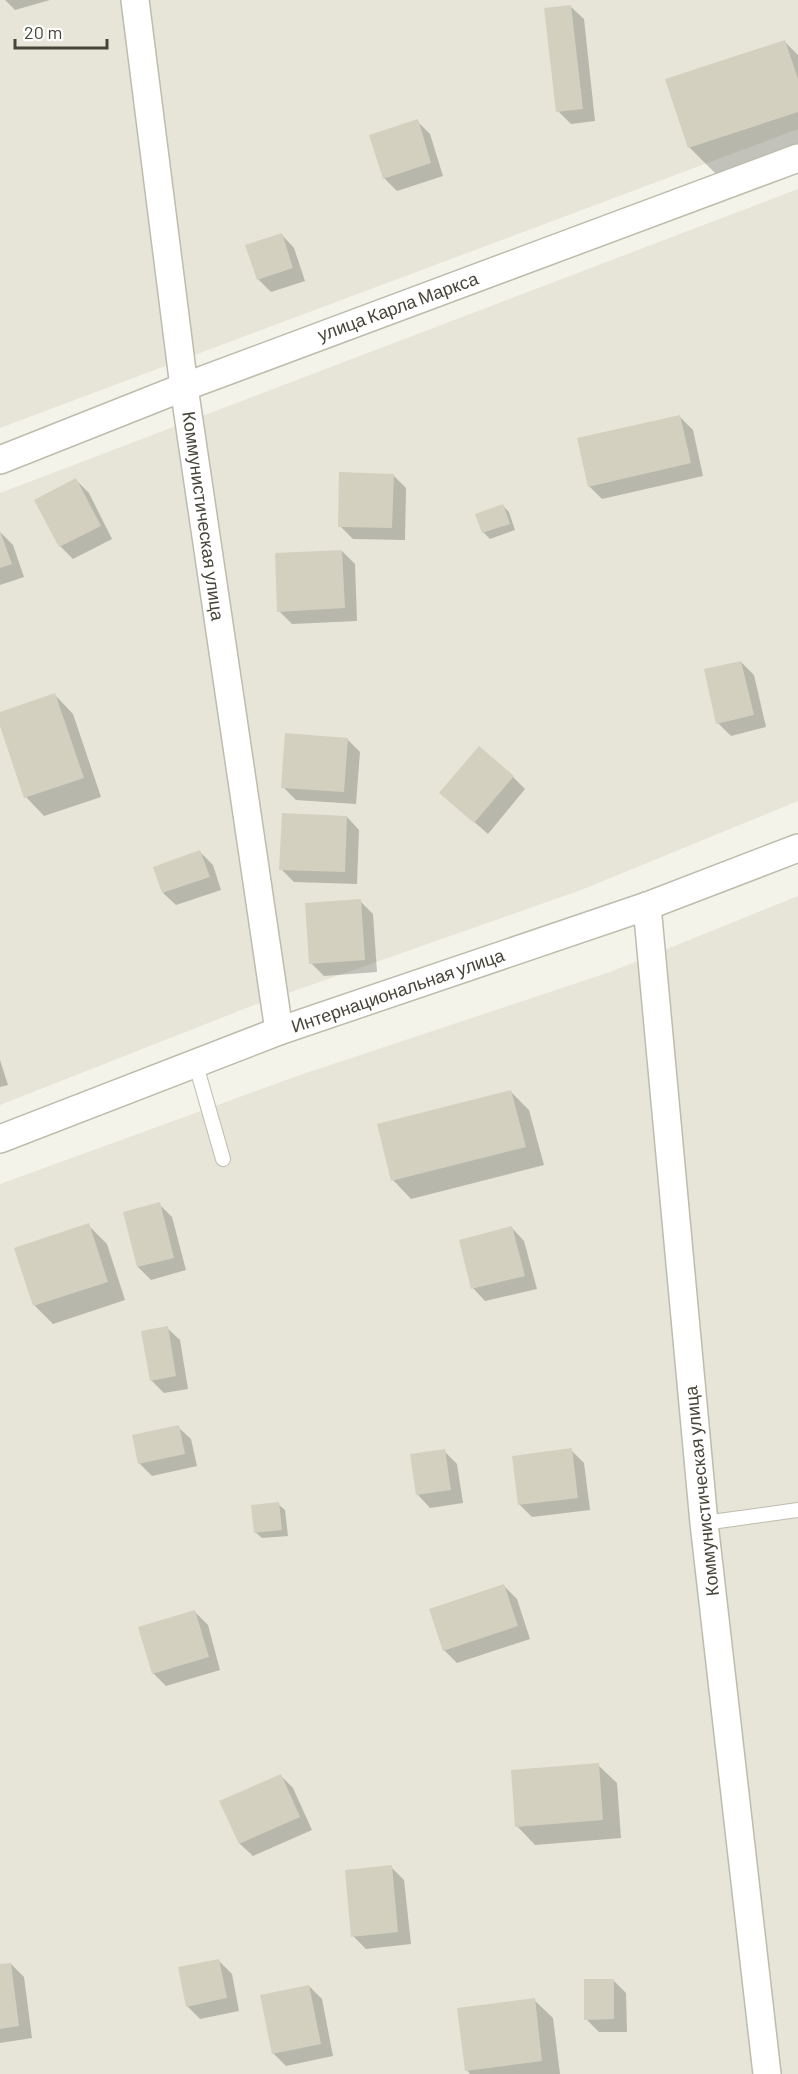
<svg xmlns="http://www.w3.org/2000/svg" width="798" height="2074" font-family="Barlow,sans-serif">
  <rect width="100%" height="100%" fill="#f3f3e9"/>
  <g fill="#e7e5d8">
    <path d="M 0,0 L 798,0 L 798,129 L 0,428 Z"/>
    <path d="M 798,189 L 798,801 L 581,890 L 254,1005 L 0,1105 L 0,493 Z"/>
    <path d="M 798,896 L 798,2074 L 0,2074 L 0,1184 L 300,1075 L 610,972 Z"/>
  </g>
  <g fill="#0003">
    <path d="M 5,0 L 50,0 L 15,10 Z"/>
    <path d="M 571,7 L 584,19 L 595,121 L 571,124 L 558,111 Z"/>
    <path d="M 785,42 L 798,55 L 798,152 L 720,178 L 689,147 Z"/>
    <path d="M 417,121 L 430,134 L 443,176 L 397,191 L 384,178 Z"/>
    <path d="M 282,235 L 294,248 L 305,281 L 271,292 L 258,279 Z"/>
    <path d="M 680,417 L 693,430 L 703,476 L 602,499 L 589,486 Z"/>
    <path d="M 393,475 L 406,488 L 405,540 L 353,539 L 340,526 Z"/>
    <path d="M 76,480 L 89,493 L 112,539 L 73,559 L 60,546 Z"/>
    <path d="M 503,506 L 509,512 L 515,530 L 490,539 L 483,532 Z"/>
    <path d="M 0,532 L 13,545 L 24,577 L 0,585 Z"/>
    <path d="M 342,551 L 355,564 L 357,621 L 292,624 L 279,611 Z"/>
    <path d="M 741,662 L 754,675 L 766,727 L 731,736 L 718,723 Z"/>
    <path d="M 55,695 L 73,714 L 101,797 L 44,816 L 26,797 L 0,721 L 0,713 Z"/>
    <path d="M 347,739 L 360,752 L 356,804 L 296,800 L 283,787 Z"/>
    <path d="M 513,777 L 525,789 L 488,834 L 441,793 Z"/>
    <path d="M 347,817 L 359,830 L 357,884 L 294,882 L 281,869 Z"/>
    <path d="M 200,852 L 213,865 L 221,890 L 176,905 L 163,893 Z"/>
    <path d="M 360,901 L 373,914 L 377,972 L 324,976 L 311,963 Z"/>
    <path d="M 0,1060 L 8,1085 L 0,1087 Z"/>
    <path d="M 511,1092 L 529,1110 L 544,1165 L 411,1199 L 393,1180 Z"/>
    <path d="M 159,1204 L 172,1217 L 186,1270 L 151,1280 L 138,1267 L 124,1213 Z"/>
    <path d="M 88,1225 L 107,1244 L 125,1300 L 53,1324 L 35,1306 L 16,1249 Z"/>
    <path d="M 512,1228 L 524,1241 L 537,1289 L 485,1301 L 473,1288 Z"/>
    <path d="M 167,1328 L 180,1340 L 188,1389 L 164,1393 L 151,1380 Z"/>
    <path d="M 178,1427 L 191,1439 L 197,1466 L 152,1476 L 139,1463 Z"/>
    <path d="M 571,1450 L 584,1463 L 590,1510 L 532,1517 L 519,1504 Z"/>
    <path d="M 444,1451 L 457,1464 L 463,1503 L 430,1508 L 418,1495 L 412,1455 Z"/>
    <path d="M 278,1504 L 285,1510 L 288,1536 L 262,1538 L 255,1532 Z"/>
    <path d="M 504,1586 L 517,1599 L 530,1639 L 457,1663 L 444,1650 Z"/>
    <path d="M 195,1612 L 208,1625 L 220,1670 L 166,1686 L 153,1673 Z"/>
    <path d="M 598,1765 L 617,1783 L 621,1838 L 535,1845 L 517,1826 Z"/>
    <path d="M 280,1775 L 293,1788 L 312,1830 L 253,1856 L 240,1844 L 221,1802 Z"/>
    <path d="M 391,1867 L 404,1880 L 411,1944 L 366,1949 L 353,1936 Z"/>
    <path d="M 219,1961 L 232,1974 L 239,2011 L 200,2019 L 187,2006 Z"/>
    <path d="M 11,1964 L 24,1977 L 32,2038 L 0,2043 L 0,1966 Z"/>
    <path d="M 613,1980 L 626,1993 L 627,2032 L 599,2032 L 586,2019 Z"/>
    <path d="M 309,1986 L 322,1999 L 333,2056 L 286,2066 L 273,2053 Z"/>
    <path d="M 534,2000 L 553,2018 L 560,2074 L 470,2074 L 467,2070 Z"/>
  </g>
  <g fill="#d4d0bf">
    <path d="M 571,5 L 583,109 L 556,112 L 544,8 Z"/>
    <path d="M 785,40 L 798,79 L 798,112 L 688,148 L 665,79 Z"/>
    <path d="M 418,119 L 431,163 L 383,179 L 369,135 Z"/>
    <path d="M 282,233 L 293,268 L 257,280 L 245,245 Z"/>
    <path d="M 680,415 L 691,463 L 588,487 L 577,438 Z"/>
    <path d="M 339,472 L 394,474 L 392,528 L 338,527 Z"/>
    <path d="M 76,478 L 101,526 L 59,547 L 34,500 Z"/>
    <path d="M 503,504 L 510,524 L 482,533 L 475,514 Z"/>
    <path d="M 0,531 L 12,564 L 0,568 Z"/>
    <path d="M 342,550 L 345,608 L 277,612 L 275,553 Z"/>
    <path d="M 741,661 L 754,715 L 716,724 L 704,669 Z"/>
    <path d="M 55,693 L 84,778 L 24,798 L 0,726 L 0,712 Z"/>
    <path d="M 285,733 L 348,738 L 344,792 L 281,788 Z"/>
    <path d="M 479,746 L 514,776 L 474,823 L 439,793 Z"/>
    <path d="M 282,813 L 347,816 L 345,872 L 279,870 Z"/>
    <path d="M 200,850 L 210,877 L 162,893 L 153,867 Z"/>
    <path d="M 361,899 L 365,960 L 309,964 L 305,903 Z"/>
    <path d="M 511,1090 L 526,1147 L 391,1181 L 377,1124 Z"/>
    <path d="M 160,1202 L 174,1258 L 137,1267 L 123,1212 Z"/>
    <path d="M 89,1223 L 108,1282 L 33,1306 L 14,1248 Z"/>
    <path d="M 512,1226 L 525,1276 L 471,1289 L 459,1240 Z"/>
    <path d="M 168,1326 L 176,1376 L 150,1381 L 141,1331 Z"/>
    <path d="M 179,1425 L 185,1454 L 138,1464 L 132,1435 Z"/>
    <path d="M 572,1448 L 578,1498 L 518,1505 L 512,1456 Z"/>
    <path d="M 445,1449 L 451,1490 L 416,1495 L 410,1454 Z"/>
    <path d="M 279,1502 L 282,1530 L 254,1533 L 251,1505 Z"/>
    <path d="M 504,1584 L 518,1626 L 443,1651 L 429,1609 Z"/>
    <path d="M 195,1610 L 209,1657 L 152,1674 L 138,1627 Z"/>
    <path d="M 599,1763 L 603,1820 L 515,1827 L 511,1770 Z"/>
    <path d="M 281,1774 L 300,1817 L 239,1844 L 219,1801 Z"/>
    <path d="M 392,1865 L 398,1932 L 351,1937 L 345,1870 Z"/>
    <path d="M 219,1959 L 227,1998 L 186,2007 L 178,1967 Z"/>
    <path d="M 11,1963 L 19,2026 L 0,2029 L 0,1964 Z"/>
    <path d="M 584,1979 L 614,1979 L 614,2019 L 584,2020 Z"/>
    <path d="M 309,1985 L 321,2044 L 272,2054 L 260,1995 Z"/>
    <path d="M 535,1998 L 542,2061 L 465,2071 L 457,2008 Z"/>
  </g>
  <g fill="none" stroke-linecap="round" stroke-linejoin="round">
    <defs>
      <g id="lane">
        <path d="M 196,1065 L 223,1159"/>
        <path d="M 704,1523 L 798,1510"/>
      </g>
      <g id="street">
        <path d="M 135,0 L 184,387 L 279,1031"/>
        <path d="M 0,460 L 184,387 L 798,158"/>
        <path d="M 647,906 L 704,1523 L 767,2074"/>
        <path d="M 0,1139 L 279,1031 L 647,906 L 798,848"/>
      </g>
    </defs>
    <use href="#lane" stroke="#bebcac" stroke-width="16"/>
    <use href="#street" stroke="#bebcac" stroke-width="30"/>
    <use href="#lane" stroke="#fff" stroke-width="14"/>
    <use href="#street" stroke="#fff" stroke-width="27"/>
  </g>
  <g text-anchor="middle" stroke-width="4.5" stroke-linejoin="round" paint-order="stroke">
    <g font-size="18" fill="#474438" stroke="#fff">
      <text transform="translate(398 307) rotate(-20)" y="6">улица Карла Маркса</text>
      <text transform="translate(203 516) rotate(82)" y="6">Коммунистическая улица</text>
      <text transform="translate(398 991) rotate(-19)" y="6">Интернациональная улица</text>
      <text transform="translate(702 1491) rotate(-96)" y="6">Коммунистическая улица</text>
    </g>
  </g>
  <path d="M15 39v9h92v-9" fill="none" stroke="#474438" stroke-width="3"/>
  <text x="24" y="39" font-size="18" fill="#474438" stroke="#ffffff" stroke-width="4.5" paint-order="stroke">20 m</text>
</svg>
